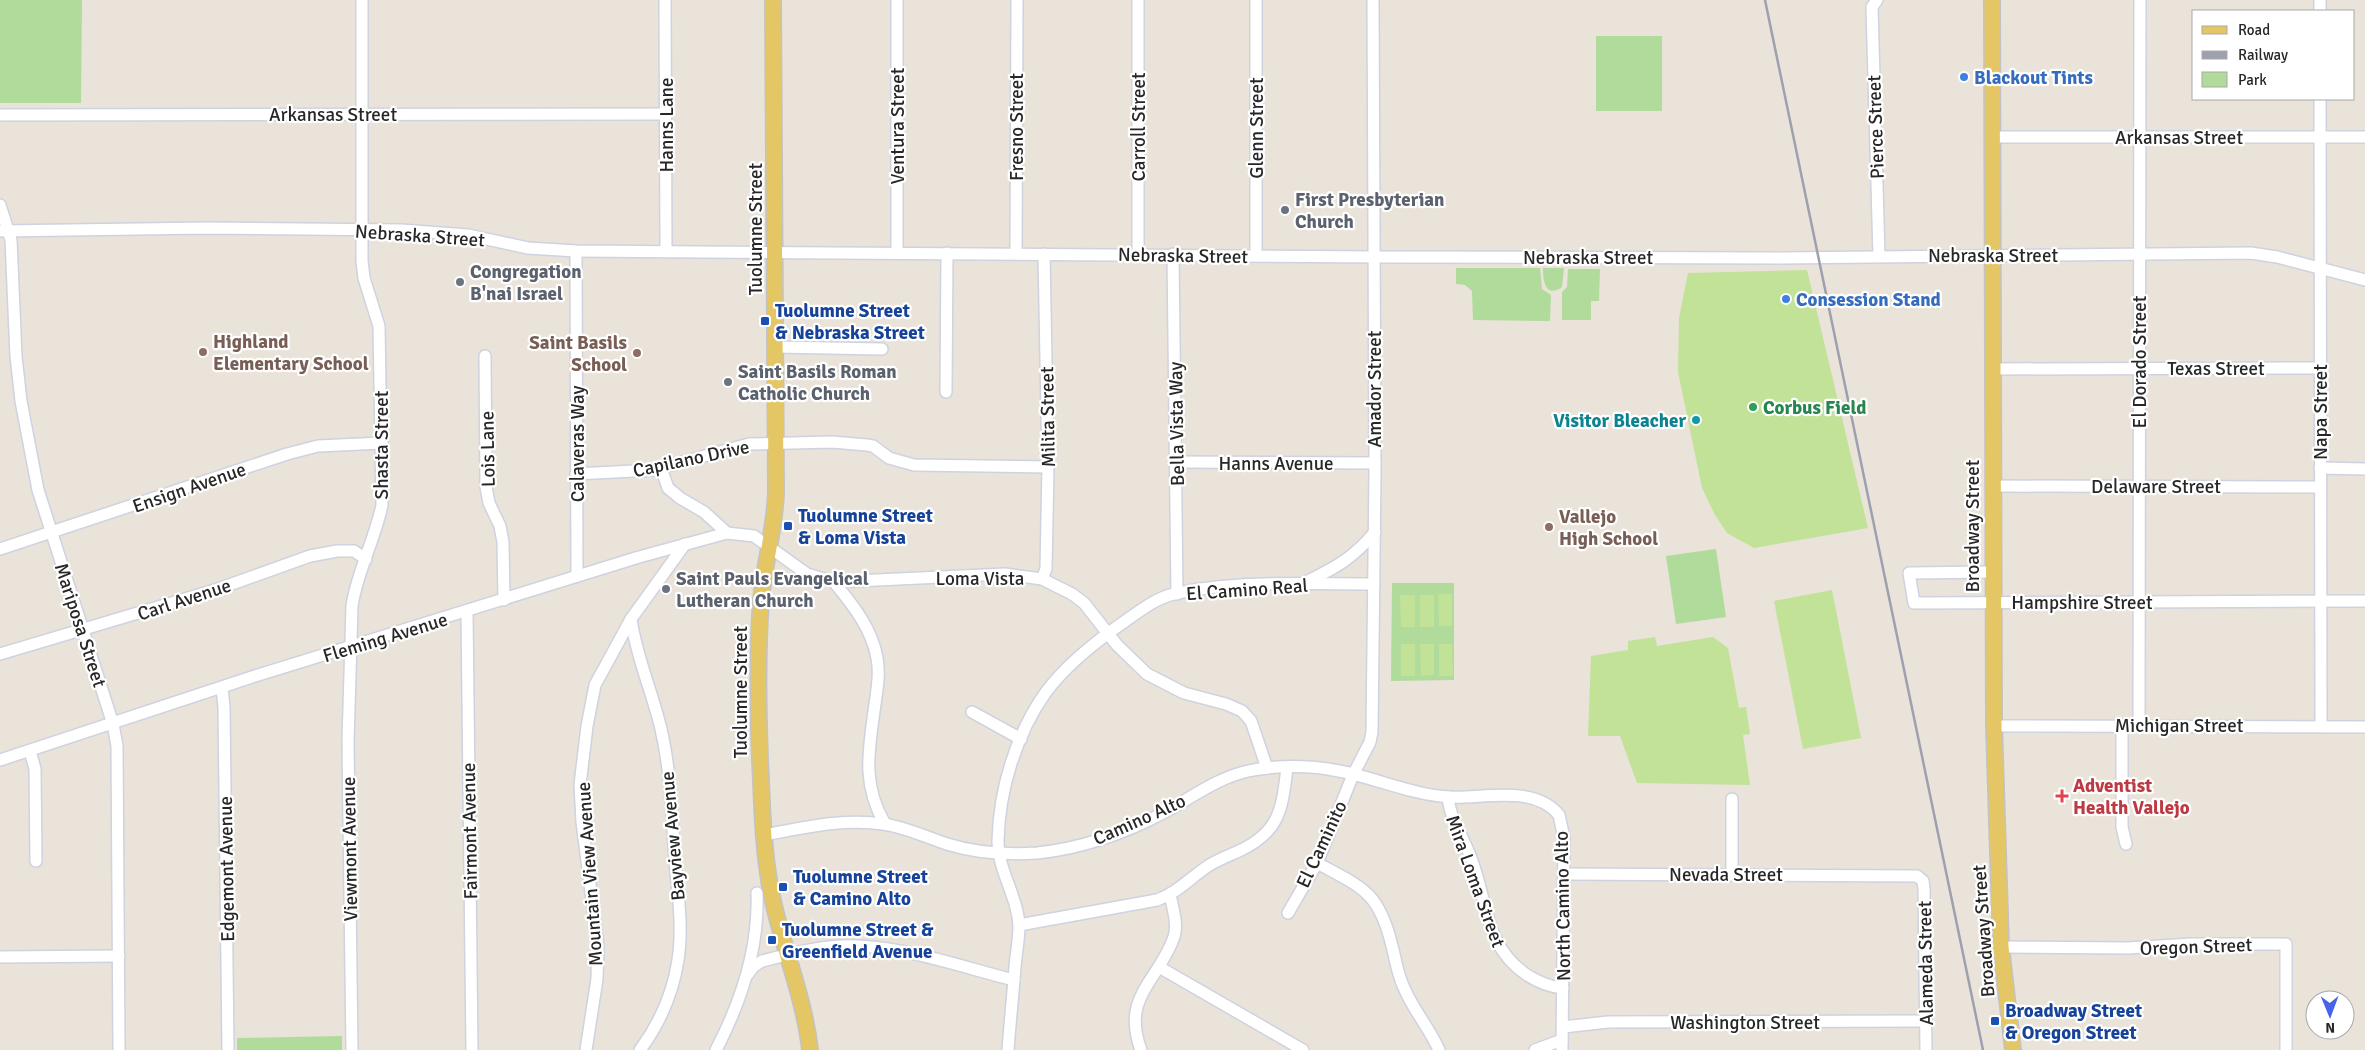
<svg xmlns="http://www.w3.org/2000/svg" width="2365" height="1050" font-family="Signika,sans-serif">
  <rect width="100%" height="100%" fill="#e9e3da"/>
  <g fill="#b0db9a">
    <path d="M 0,0 L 82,0 L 81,103 L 0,103 Z"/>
    <rect x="1596" y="36" width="66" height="75"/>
    <path d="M 1456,268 L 1540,268 L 1542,289 L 1551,295 L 1550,321 L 1473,320 L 1472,291 L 1465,285 L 1456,284 Z"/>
    <path d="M 1543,268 L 1564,268 L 1562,287 C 1545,299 1543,280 1543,268 Z"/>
    <path d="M 1568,269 L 1600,269 L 1599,301 L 1591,301 L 1591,320 L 1562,320 L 1562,292 L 1567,287 Z"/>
    <path d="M 1716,549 L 1726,617 L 1676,624 L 1666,556 Z"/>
    <path d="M 1392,583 L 1454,583 L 1454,680 L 1391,681 Z"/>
    <path d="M 342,1036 L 342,1050 L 237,1050 L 237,1038 Z"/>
  </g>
  <g fill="#c1e297">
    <path d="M 1807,270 L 1868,528 L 1754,548 L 1727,533 L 1715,515 L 1702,488 L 1678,372 L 1679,318 L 1688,273 Z"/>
    <path d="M 1832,590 L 1861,738 L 1803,749 L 1774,601 Z"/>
    <path d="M 1438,594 L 1452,594 L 1452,626 L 1439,626 Z"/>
    <path d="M 1400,595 L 1415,595 L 1415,627 L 1401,627 Z"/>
    <rect x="1420" y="595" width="14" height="32"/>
    <path d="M 1655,637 L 1657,646 L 1713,637 L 1728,648 L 1739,708 L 1746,707 L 1750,734 L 1743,735 L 1750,785 L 1637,783 L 1620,736 L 1588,736 L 1591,656 L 1628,650 L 1628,641 Z"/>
    <rect x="1401" y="644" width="14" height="32"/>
    <path d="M 1420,644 L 1434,644 L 1434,675 L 1421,676 Z"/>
    <path d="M 1439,644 L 1452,644 L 1453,676 L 1439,676 Z"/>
  </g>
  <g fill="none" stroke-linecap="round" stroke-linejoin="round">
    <defs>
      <g id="minor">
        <path d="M 665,0 L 666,251"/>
        <path d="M 897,0 L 897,253"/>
        <path d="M 1877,0 L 1872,7 L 1879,256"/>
        <path d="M 2320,11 L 2320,0"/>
        <path d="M 2320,99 L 2321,726"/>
        <path d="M 0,115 L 666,114"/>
        <path d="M 1993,137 L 2365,137"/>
        <path d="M 0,205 L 11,240 L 16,356 L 21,401 L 38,490 L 113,724 L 117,746 L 119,1050"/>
        <path d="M 0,231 L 207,228 L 401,230 L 468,235 L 528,248 L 576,251 L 1384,257 L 1782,258 L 2251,253 L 2277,257 L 2365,280"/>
        <path d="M 576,251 L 577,576"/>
        <path d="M 1016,253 L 1017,0"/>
        <path d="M 1138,254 L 1138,0"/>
        <path d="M 1173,254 L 1177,594"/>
        <path d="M 1256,256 L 1256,0"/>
        <path d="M 776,347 L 882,349"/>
        <path d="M 485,356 L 486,487 L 489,503 L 500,526 L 503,542 L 504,600"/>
        <path d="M 1992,369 L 2320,368"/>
        <path d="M 946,392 L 947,253"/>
        <path d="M 1177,462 L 1375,463"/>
        <path d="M 661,468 L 668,488 L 680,498 L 704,512 L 727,533"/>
        <path d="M 2320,468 L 2365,469"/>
        <path d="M 576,474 L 653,470 L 749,444 L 832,442 L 867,445 L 873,446 L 889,458 L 914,465 L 1048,467"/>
        <path d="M 1992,486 L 2320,487"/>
        <path d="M 0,549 L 287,454 L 318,446 L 382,443"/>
        <path d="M 1993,572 L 1909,573 L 1914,603 L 2365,601"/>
        <path d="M 1042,579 L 1046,569 L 1048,467 L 1044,254"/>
        <path d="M 834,582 C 853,605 872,629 877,658 C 880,674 877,689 875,704 C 869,749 861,783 885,824"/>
        <path d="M 1306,582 C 1337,567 1353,558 1375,532"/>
        <path d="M 467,612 L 472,1050"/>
        <path d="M 631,619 C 636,656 652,691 661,729 C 671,772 672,817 675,861 C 678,893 683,928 678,960 C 673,993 660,1023 640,1050"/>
        <path d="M 0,654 L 215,590 L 310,556 L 337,551 L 354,551 L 366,559"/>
        <path d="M 222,688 L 224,707 L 228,1050"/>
        <path d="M 972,712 L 1021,739"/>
        <path d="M 2122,725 L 2122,827 L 2126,844"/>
        <path d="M 2139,725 L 2140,0"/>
        <path d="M 1994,726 L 2365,727"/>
        <path d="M 30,751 L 35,769 L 36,861"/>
        <path d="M 0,760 L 255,676 L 639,557 L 727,533 L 754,536 L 807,574 L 834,582 L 1005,574 L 1042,579 L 1072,594 L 1084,603 L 1117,645 L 1147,674 L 1184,693 L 1226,704 L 1242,711 L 1251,721 L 1267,768"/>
        <path d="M 1448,797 C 1450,820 1465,839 1472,861 C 1488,904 1485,947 1527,975 C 1538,982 1550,987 1563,988"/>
        <path d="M 1732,799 L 1732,874"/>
        <path d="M 764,835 C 803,828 843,818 883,824 C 905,827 926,837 947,844 C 976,853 1007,855 1037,853 C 1079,849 1126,833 1163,813 C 1191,798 1217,778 1248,771 C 1276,765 1311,765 1339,771 C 1376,778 1410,794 1448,797 C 1483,799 1534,784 1559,815 L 1564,838 L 1562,1050"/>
        <path d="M 1317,863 C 1363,888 1379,892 1392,946 C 1396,961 1398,977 1405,990 C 1414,1011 1430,1029 1439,1050"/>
        <path d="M 1564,874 L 1917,876 L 1923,881 L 1924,889 L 1926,1050"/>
        <path d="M 1288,913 L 1317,863 L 1353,775 L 1370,742 L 1372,732 L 1375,471 L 1373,0"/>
        <path d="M 1019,925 L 1157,900 C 1177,893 1190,878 1208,866 C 1217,860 1228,856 1239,851 C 1280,832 1282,809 1287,768"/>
        <path d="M 2001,947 L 2128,948 L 2192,944 L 2286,944 L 2286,1050"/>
        <path d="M 0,957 L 119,956"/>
        <path d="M 1159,967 L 1303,1050"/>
        <path d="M 748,974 L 753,967 L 762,961 C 786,955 815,947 841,946 C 895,943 961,967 1014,980"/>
        <path d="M 1563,1027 L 1608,1022 L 1926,1021"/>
        <path d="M 352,1050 L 348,742 L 352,606 C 357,571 375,540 382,505 L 379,326 L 364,278 L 362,261 L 362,0"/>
        <path d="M 586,1050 L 597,979 L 598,947 L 582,822 L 580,785 L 587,726 L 595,685 L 631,619 L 685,544"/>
        <path d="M 716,1050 C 741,1002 759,948 757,893"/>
        <path d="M 1008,1050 C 1010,1022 1013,995 1015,967 C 1016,954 1019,939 1019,926 C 1018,897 998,871 998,841 C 999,790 1016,734 1046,692 C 1066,665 1094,643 1121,624 C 1137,613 1155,598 1174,594 C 1234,580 1311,584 1374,584"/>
        <path d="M 1141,1050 C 1121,996 1158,982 1174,937 C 1178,925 1173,908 1170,895"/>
        <path d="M 1535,1050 L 1562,1040"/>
      </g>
      <g id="major">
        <path d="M 773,0 L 776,492 C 775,529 764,564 761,601 C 757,654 758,706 760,760 C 762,795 762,831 767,866 C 774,929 803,987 810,1050"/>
        <path d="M 1992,0 L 1994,726 L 2001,947 L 2013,1050"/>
      </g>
    </defs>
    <use href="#minor" stroke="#cfd2df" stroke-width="14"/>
    <use href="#major" stroke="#c3c3c3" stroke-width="18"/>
    <use href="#minor" stroke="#fff" stroke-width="11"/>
    <use href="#major" stroke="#e4c764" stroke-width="15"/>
    <path stroke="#9ea0b0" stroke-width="2.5" d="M 1765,0 L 1983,1050"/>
  </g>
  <g fill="#3f7fe0" stroke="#fff" stroke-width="2">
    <circle cx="1964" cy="77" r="5"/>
    <circle cx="1786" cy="299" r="5"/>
  </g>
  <g fill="#6b7280" stroke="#fff" stroke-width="2">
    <circle cx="1285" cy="210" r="5"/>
    <circle cx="460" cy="282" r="5"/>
    <circle cx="728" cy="382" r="5"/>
    <circle cx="666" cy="589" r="5"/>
  </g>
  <g fill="#1a4fb4" stroke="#fff" stroke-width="2">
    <rect x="760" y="316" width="10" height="10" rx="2.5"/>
    <rect x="783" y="521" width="10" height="10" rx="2.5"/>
    <rect x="778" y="882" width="10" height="10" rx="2.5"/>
    <rect x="767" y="935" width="10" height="10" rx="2.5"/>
    <rect x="1990" y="1016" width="10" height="10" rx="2.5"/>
  </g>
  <g fill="#8d6e63" stroke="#fff" stroke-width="2">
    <circle cx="203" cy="352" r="5"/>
    <circle cx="637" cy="353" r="5"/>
    <circle cx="1549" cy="527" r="5"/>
  </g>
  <circle fill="#2e9e5b" stroke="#fff" stroke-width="2" cx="1753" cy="407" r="5"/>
  <circle fill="#0f9aa8" stroke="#fff" stroke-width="2" cx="1696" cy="420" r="5"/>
  <path fill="#e0444e" stroke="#fff" stroke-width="2" d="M2059.5 788.5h5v5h5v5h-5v5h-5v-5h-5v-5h5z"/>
  <g text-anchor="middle" stroke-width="4.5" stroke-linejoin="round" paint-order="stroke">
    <g font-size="19" font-weight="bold" fill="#366cbe" stroke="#fff" text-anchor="start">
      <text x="1974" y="84">Blackout Tints</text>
      <text x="1796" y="306">Consession Stand</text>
    </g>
    <g font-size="19" fill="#272727" stroke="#fff">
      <text x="333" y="121">Arkansas Street</text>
      <text transform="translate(666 125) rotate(-90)" y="7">Hanns Lane</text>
      <text transform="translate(897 126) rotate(-90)" y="7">Ventura Street</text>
      <text transform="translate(1016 127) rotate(-90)" y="7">Fresno Street</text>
      <text transform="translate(1138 127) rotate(-90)" y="7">Carroll Street</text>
      <text transform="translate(1875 127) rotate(-92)" y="7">Pierce Street</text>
      <text transform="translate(1256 128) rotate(-90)" y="7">Glenn Street</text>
      <text x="2179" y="144">Arkansas Street</text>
      <text transform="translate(755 229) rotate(-90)" y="7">Tuolumne Street</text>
      <text transform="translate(420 235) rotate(4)" y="7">Nebraska Street</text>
      <text transform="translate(1183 255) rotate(1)" y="7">Nebraska Street</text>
      <text x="1993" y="262">Nebraska Street</text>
      <text x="1588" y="264">Nebraska Street</text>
      <text transform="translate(2139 362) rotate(-90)" y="7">El Dorado Street</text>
      <text x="2216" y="375">Texas Street</text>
      <text transform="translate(1374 389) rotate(-90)" y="7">Amador Street</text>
      <text transform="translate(2320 412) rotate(-90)" y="7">Napa Street</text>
      <text transform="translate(1047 417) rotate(-91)" y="7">Milita Street</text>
      <text transform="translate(1176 424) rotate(-91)" y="7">Bella Vista Way</text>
      <text transform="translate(577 444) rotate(-90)" y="7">Calaveras Way</text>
      <text transform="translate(381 445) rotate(-90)" y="7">Shasta Street</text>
      <text transform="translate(487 449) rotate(-91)" y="7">Lois Lane</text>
      <text transform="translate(691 458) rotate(-12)" y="7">Capilano Drive</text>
      <text x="1276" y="470">Hanns Avenue</text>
      <text x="2156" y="493">Delaware Street</text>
      <text transform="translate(189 487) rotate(-19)" y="7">Ensign Avenue</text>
      <text transform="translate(1972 526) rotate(-90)" y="7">Broadway Street</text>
      <text x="980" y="585">Loma Vista</text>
      <text transform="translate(1247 589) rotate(-4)" y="7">El Camino Real</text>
      <text transform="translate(184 599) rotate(-18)" y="7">Carl Avenue</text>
      <text x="2082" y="609">Hampshire Street</text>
      <text transform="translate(81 625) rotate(72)" y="7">Mariposa Street</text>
      <text transform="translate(385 637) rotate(-17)" y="7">Fleming Avenue</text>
      <text transform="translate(740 692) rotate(-90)" y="7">Tuolumne Street</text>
      <text x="2179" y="732">Michigan Street</text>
      <text transform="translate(1139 819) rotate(-24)" y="7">Camino Alto</text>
      <text transform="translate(469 831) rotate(-91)" y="7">Fairmont Avenue</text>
      <text transform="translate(672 836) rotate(-95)" y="7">Bayview Avenue</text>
      <text transform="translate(1321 844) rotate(-65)" y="7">El Caminito</text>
      <text transform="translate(349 849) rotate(-91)" y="7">Viewmont Avenue</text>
      <text transform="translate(226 869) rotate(-91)" y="7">Edgemont Avenue</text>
      <text transform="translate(589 874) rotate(-94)" y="7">Mountain View Avenue</text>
      <text x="1726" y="881">Nevada Street</text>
      <text transform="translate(1476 881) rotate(70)" y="7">Mira Loma Street</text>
      <text transform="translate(1562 906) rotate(-91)" y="7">North Camino Alto</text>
      <text transform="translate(1983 931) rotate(-94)" y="7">Broadway Street</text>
      <text transform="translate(2196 946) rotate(-2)" y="7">Oregon Street</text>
      <text transform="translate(1925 963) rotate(-91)" y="7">Alameda Street</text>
      <text x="1745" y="1029">Washington Street</text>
    </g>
    <g font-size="19" font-weight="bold" fill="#5b616d" stroke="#fff" text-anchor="start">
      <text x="1295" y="206">First Presbyterian<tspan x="1295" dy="22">Church</tspan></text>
      <text x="470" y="278">Congregation<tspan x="470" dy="22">B'nai Israel</tspan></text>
      <text x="738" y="378">Saint Basils Roman<tspan x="738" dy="22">Catholic Church</tspan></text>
      <text x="676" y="585">Saint Pauls Evangelical<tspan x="676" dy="22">Lutheran Church</tspan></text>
    </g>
    <g font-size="19" font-weight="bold" fill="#164399" stroke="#fff" text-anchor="start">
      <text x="775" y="317">Tuolumne Street<tspan x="775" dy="22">&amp; Nebraska Street</tspan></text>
      <text x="798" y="522">Tuolumne Street<tspan x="798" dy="22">&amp; Loma Vista</tspan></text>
      <text x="793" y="883">Tuolumne Street<tspan x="793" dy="22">&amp; Camino Alto</tspan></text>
      <text x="782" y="936">Tuolumne Street &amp;<tspan x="782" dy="22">Greenfield Avenue</tspan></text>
      <text x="2005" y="1017">Broadway Street<tspan x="2005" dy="22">&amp; Oregon Street</tspan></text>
    </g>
    <g font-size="19" font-weight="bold" fill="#785e54" stroke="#fff" text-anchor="start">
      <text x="213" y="348">Highland<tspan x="213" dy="22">Elementary School</tspan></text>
      <text x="627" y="349" text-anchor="end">Saint Basils<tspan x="627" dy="22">School</tspan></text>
      <text x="1559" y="523">Vallejo<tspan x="1559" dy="22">High School</tspan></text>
    </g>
    <g font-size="19" font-weight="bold" fill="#27864d" stroke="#fff" text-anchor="start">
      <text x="1763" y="414">Corbus Field</text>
    </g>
    <g font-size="19" font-weight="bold" fill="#0d838f" stroke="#fff" text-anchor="end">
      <text x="1686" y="427">Visitor Bleacher</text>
    </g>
    <g font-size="19" font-weight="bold" fill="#be3a42" stroke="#fff" text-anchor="start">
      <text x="2073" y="792">Adventist<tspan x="2073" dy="22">Health Vallejo</tspan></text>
    </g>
  </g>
  <rect x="2192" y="10" width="162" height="90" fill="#ffffff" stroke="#a9a9a9"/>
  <rect x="2202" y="26" width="25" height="8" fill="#e4c764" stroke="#a9a9a9"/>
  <text x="2238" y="35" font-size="15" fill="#272727">Road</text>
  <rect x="2202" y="51" width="25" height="8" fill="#9ea0b0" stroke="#a9a9a9"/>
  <text x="2238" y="60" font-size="15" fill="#272727">Railway</text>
  <rect x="2202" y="72" width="25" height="15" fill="#b0db9a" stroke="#a9a9a9"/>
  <text x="2238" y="85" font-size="15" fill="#272727">Park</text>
  <g transform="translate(2330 1015) rotate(179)"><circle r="24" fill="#ffffff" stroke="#a9a9a9"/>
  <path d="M0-4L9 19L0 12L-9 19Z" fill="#4663ea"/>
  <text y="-8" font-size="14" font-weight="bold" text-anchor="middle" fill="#272727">N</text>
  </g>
</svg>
